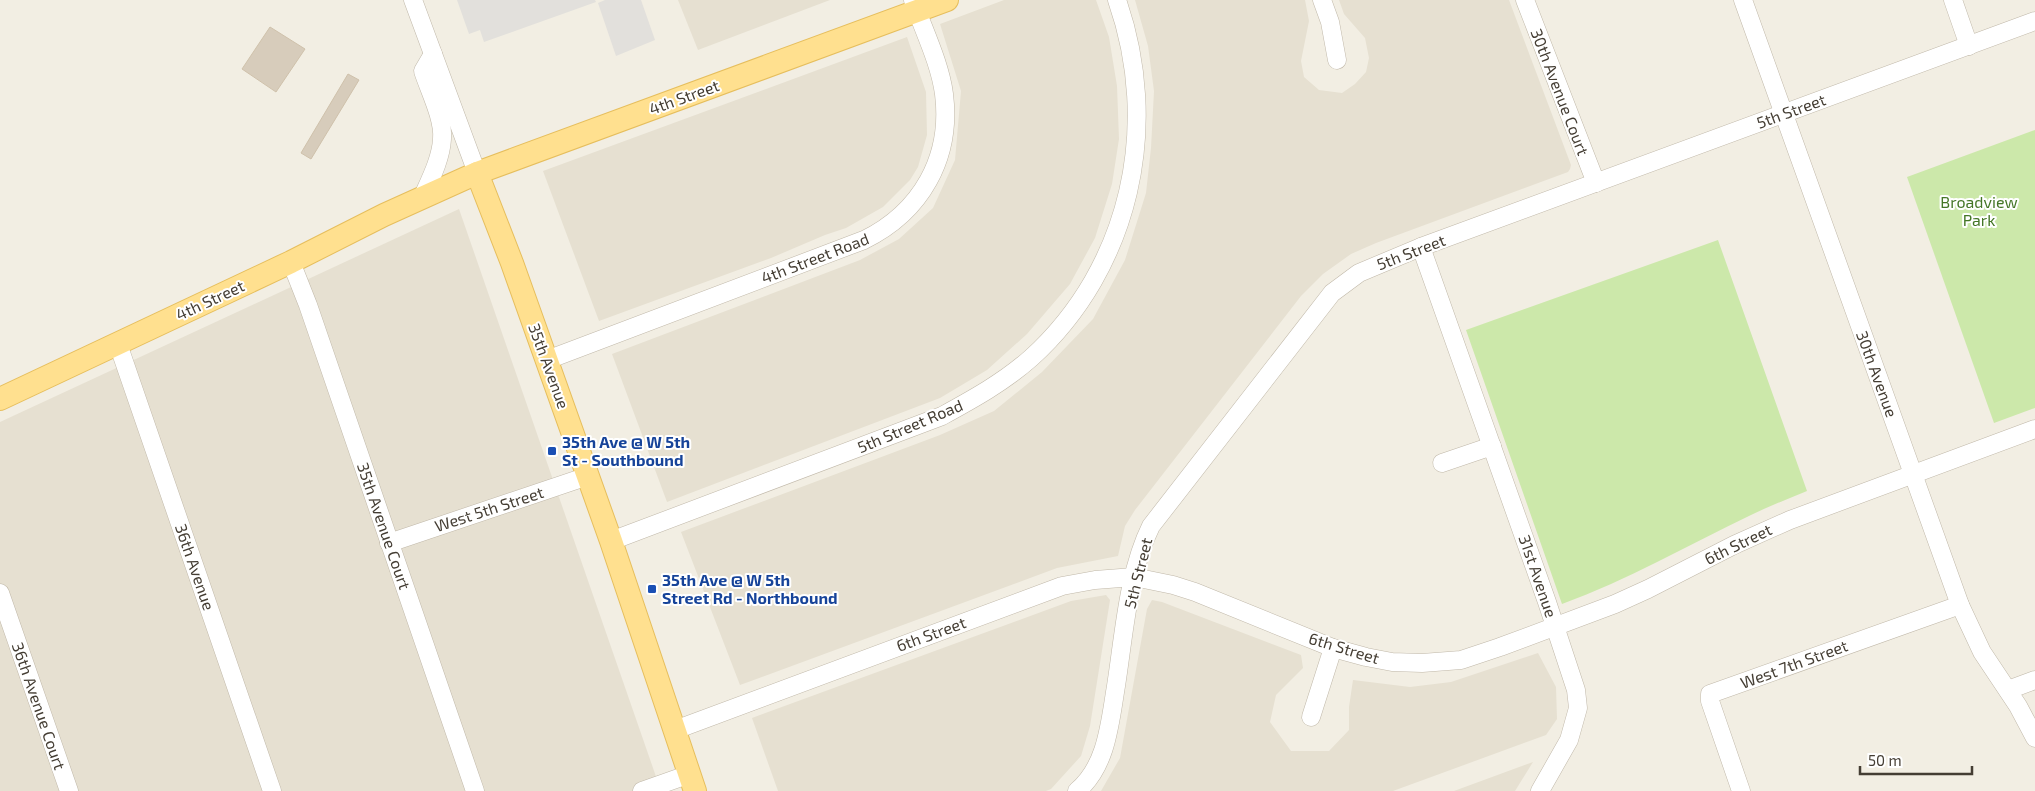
<svg xmlns="http://www.w3.org/2000/svg" width="2035" height="791" font-family="'Exo 2',sans-serif">
  <rect width="100%" height="100%" fill="#f2eee3"/>
  <g fill="#e6e0d1">
    <path d="M 678,0 L 830,0 L 698,50 Z"/>
    <path d="M 1004,0 L 1096,0 L 1109,37 L 1117,86 L 1119,139 L 1112,184 L 1095,238 L 1070,284 L 1027,334 L 987,370 L 940,398 L 667,502 L 612,354 L 860,260 L 899,239 L 933,208 L 955,160 L 961,91 L 940,24 Z"/>
    <path d="M 1135,0 L 1305,0 L 1309,21 L 1301,61 L 1304,77 L 1319,90 L 1342,93 L 1355,84 L 1366,72 L 1369,58 L 1365,38 L 1344,14 L 1339,0 L 1509,0 L 1571,165 L 1570,169 L 1568,172 L 1376,243 L 1351,254 L 1323,274 L 1301,296 L 1135,510 L 1125,526 L 1118,556 L 1057,568 L 740,685 L 681,532 L 940,435 L 994,411 L 1042,372 L 1093,319 L 1125,260 L 1146,193 L 1151,148 L 1154,91 L 1148,46 Z"/>
    <path d="M 907,37 L 926,92 L 927,135 L 918,167 L 910,180 L 883,207 L 846,228 L 825,235 L 771,258 L 599,321 L 543,171 Z"/>
    <path d="M 459,209 L 661,791 L 0,791 L 0,422 Z"/>
    <path d="M 1106,595 L 1110,600 L 1090,726 L 1081,756 L 1051,789 L 1046,791 L 778,791 L 752,718 L 1071,601 Z"/>
    <path d="M 1152,600 L 1162,602 L 1301,655 L 1303,668 L 1276,695 L 1270,722 L 1291,751 L 1329,751 L 1349,730 L 1349,707 L 1353,680 L 1410,687 L 1451,682 L 1538,653 L 1556,687 L 1557,719 L 1546,735 L 1393,791 L 1101,791 L 1120,758 L 1147,609 Z"/>
    <path d="M 1533,762 L 1515,791 L 1454,791 Z"/>
  </g>
  <g fill="#cce8aa">
    <path d="M 2035,130 L 2035,408 L 1994,423 L 1907,177 Z"/>
    <path d="M 1718,240 L 1807,491 C 1788,499 1769,506 1751,515 C 1688,545 1628,580 1562,604 L 1466,330 Z"/>
  </g>
  <g fill="#e2e0dc">
    <path d="M 457,0 L 595,0 L 596,2 L 484,42 L 480,30 L 469,34 Z"/>
    <path d="M 605,0 L 641,0 L 655,40 L 616,56 L 598,3 Z"/>
  </g>
  <g fill="#d7ccbb" stroke="#cfc1ab">
    <path d="M 270,27 L 305,49 L 276,92 L 242,69 Z"/>
    <path d="M 348,74 L 359,80 L 311,159 L 301,153 Z"/>
  </g>
  <g fill="none" stroke-linecap="round" stroke-linejoin="round">
    <defs>
      <g id="minor">
        <path d="M 413,0 L 477,173"/>
        <path d="M 1322,0 L 1330,22 L 1337,60"/>
        <path d="M 1525,0 L 1596,183"/>
        <path d="M 1743,0 L 1960,605 L 1982,652 L 2018,706 L 2035,738"/>
        <path d="M 1953,0 L 1969,46"/>
        <path d="M 422,198 C 430,180 441,159 442,139 C 444,119 429,90 423,71 L 433,54"/>
        <path d="M 1421,247 L 1547,602 L 1576,690 L 1578,708 L 1569,740 L 1540,791"/>
        <path d="M 291,262 L 308,305 L 475,791"/>
        <path d="M 118,344 L 272,791"/>
        <path d="M 547,360 L 864,240 C 921,212 952,158 944,94 C 940,63 923,29 913,0"/>
        <path d="M 1442,463 L 1492,446"/>
        <path d="M 611,541 L 942,416 C 973,399 1004,382 1031,358 C 1131,267 1161,126 1117,0"/>
        <path d="M 389,543 L 588,476"/>
        <path d="M 0,593 L 69,791"/>
        <path d="M 2008,690 L 2035,680"/>
        <path d="M 1311,717 L 1333,648"/>
        <path d="M 675,730 L 1062,586 L 1095,580 L 1134,577 L 1173,585 L 1195,592 L 1333,648 L 1366,657 L 1392,662 L 1422,663 L 1461,660 L 1500,647 L 1615,604 L 1648,589 L 1734,545 L 1790,520 L 2035,429"/>
        <path d="M 642,791 L 690,774"/>
        <path d="M 1077,791 C 1107,766 1110,722 1116,686 C 1124,635 1128,572 1151,526 L 1332,293 L 1359,273 L 1421,247 L 2035,21"/>
        <path d="M 1741,791 L 1710,701 L 1710,694 L 1960,605"/>
      </g>
      <g id="major">
        <path d="M 477,173 L 512,263 L 611,541 L 695,791"/>
        <path d="M 0,399 L 291,262 L 384,215 L 477,173 L 947,0"/>
      </g>
    </defs>
    <use href="#minor" stroke="#c0b8a9" stroke-width="19"/>
    <use href="#major" stroke="#e6be5d" stroke-width="24"/>
    <use href="#minor" stroke="#fff" stroke-width="18"/>
    <use href="#major" stroke="#ffe08f" stroke-width="22"/>
  </g>
  <g fill="#1a4fb4" stroke="#fff" stroke-width="2">
    <rect x="547" y="446" width="10" height="10" rx="2.5"/>
    <rect x="647" y="584" width="10" height="10" rx="2.5"/>
  </g>
  <g text-anchor="middle" stroke-width="4" stroke-linejoin="round" paint-order="stroke">
    <g font-size="16" fill="#443d33" stroke="#fff">
      <text transform="translate(1560 92) rotate(69)" y="6">30th Avenue Court</text>
      <text transform="translate(684 97) rotate(-20)" y="6">4th Street</text>
      <text transform="translate(1791 111) rotate(-20)" y="6">5th Street</text>
      <text transform="translate(1411 252) rotate(-21)" y="6">5th Street</text>
      <text transform="translate(815 258) rotate(-21)" y="6">4th Street Road</text>
      <text transform="translate(210 300) rotate(-25)" y="6">4th Street</text>
      <text transform="translate(549 366) rotate(70)" y="6">35th Avenue</text>
      <text transform="translate(1877 374) rotate(70)" y="6">30th Avenue</text>
      <text transform="translate(910 426) rotate(-23)" y="6">5th Street Road</text>
      <text transform="translate(489 509) rotate(-18)" y="6">West 5th Street</text>
      <text transform="translate(384 526) rotate(71)" y="6">35th Avenue Court</text>
      <text transform="translate(1738 544) rotate(-26)" y="6">6th Street</text>
      <text transform="translate(195 567) rotate(71)" y="6">36th Avenue</text>
      <text transform="translate(1138 573) rotate(-76)" y="6">5th Street</text>
      <text transform="translate(1538 576) rotate(71)" y="6">31st Avenue</text>
      <text transform="translate(931 634) rotate(-20)" y="6">6th Street</text>
      <text transform="translate(1344 648) rotate(17)" y="6">6th Street</text>
      <text transform="translate(1794 664) rotate(-20)" y="6">West 7th Street</text>
      <text transform="translate(39 706) rotate(71)" y="6">36th Avenue Court</text>
    </g>
    <g font-size="16" fill="#447626" stroke="#fff">
      <text x="1979" y="208">Broadview<tspan x="1979" dy="18">Park</tspan></text>
    </g>
    <g font-size="16" font-weight="bold" fill="#164399" stroke="#fff" text-anchor="start">
      <text x="562" y="448">35th Ave @ W 5th<tspan x="562" dy="18">St - Southbound</tspan></text>
      <text x="662" y="586">35th Ave @ W 5th<tspan x="662" dy="18">Street Rd - Northbound</tspan></text>
    </g>
  </g>
  <path d="M1860 766v8h112v-8" fill="none" stroke="#443d33" stroke-width="2.5"/>
  <text x="1868" y="766" font-size="15" fill="#443d33" stroke="#ffffff" stroke-width="4" paint-order="stroke">50 m</text>
</svg>
